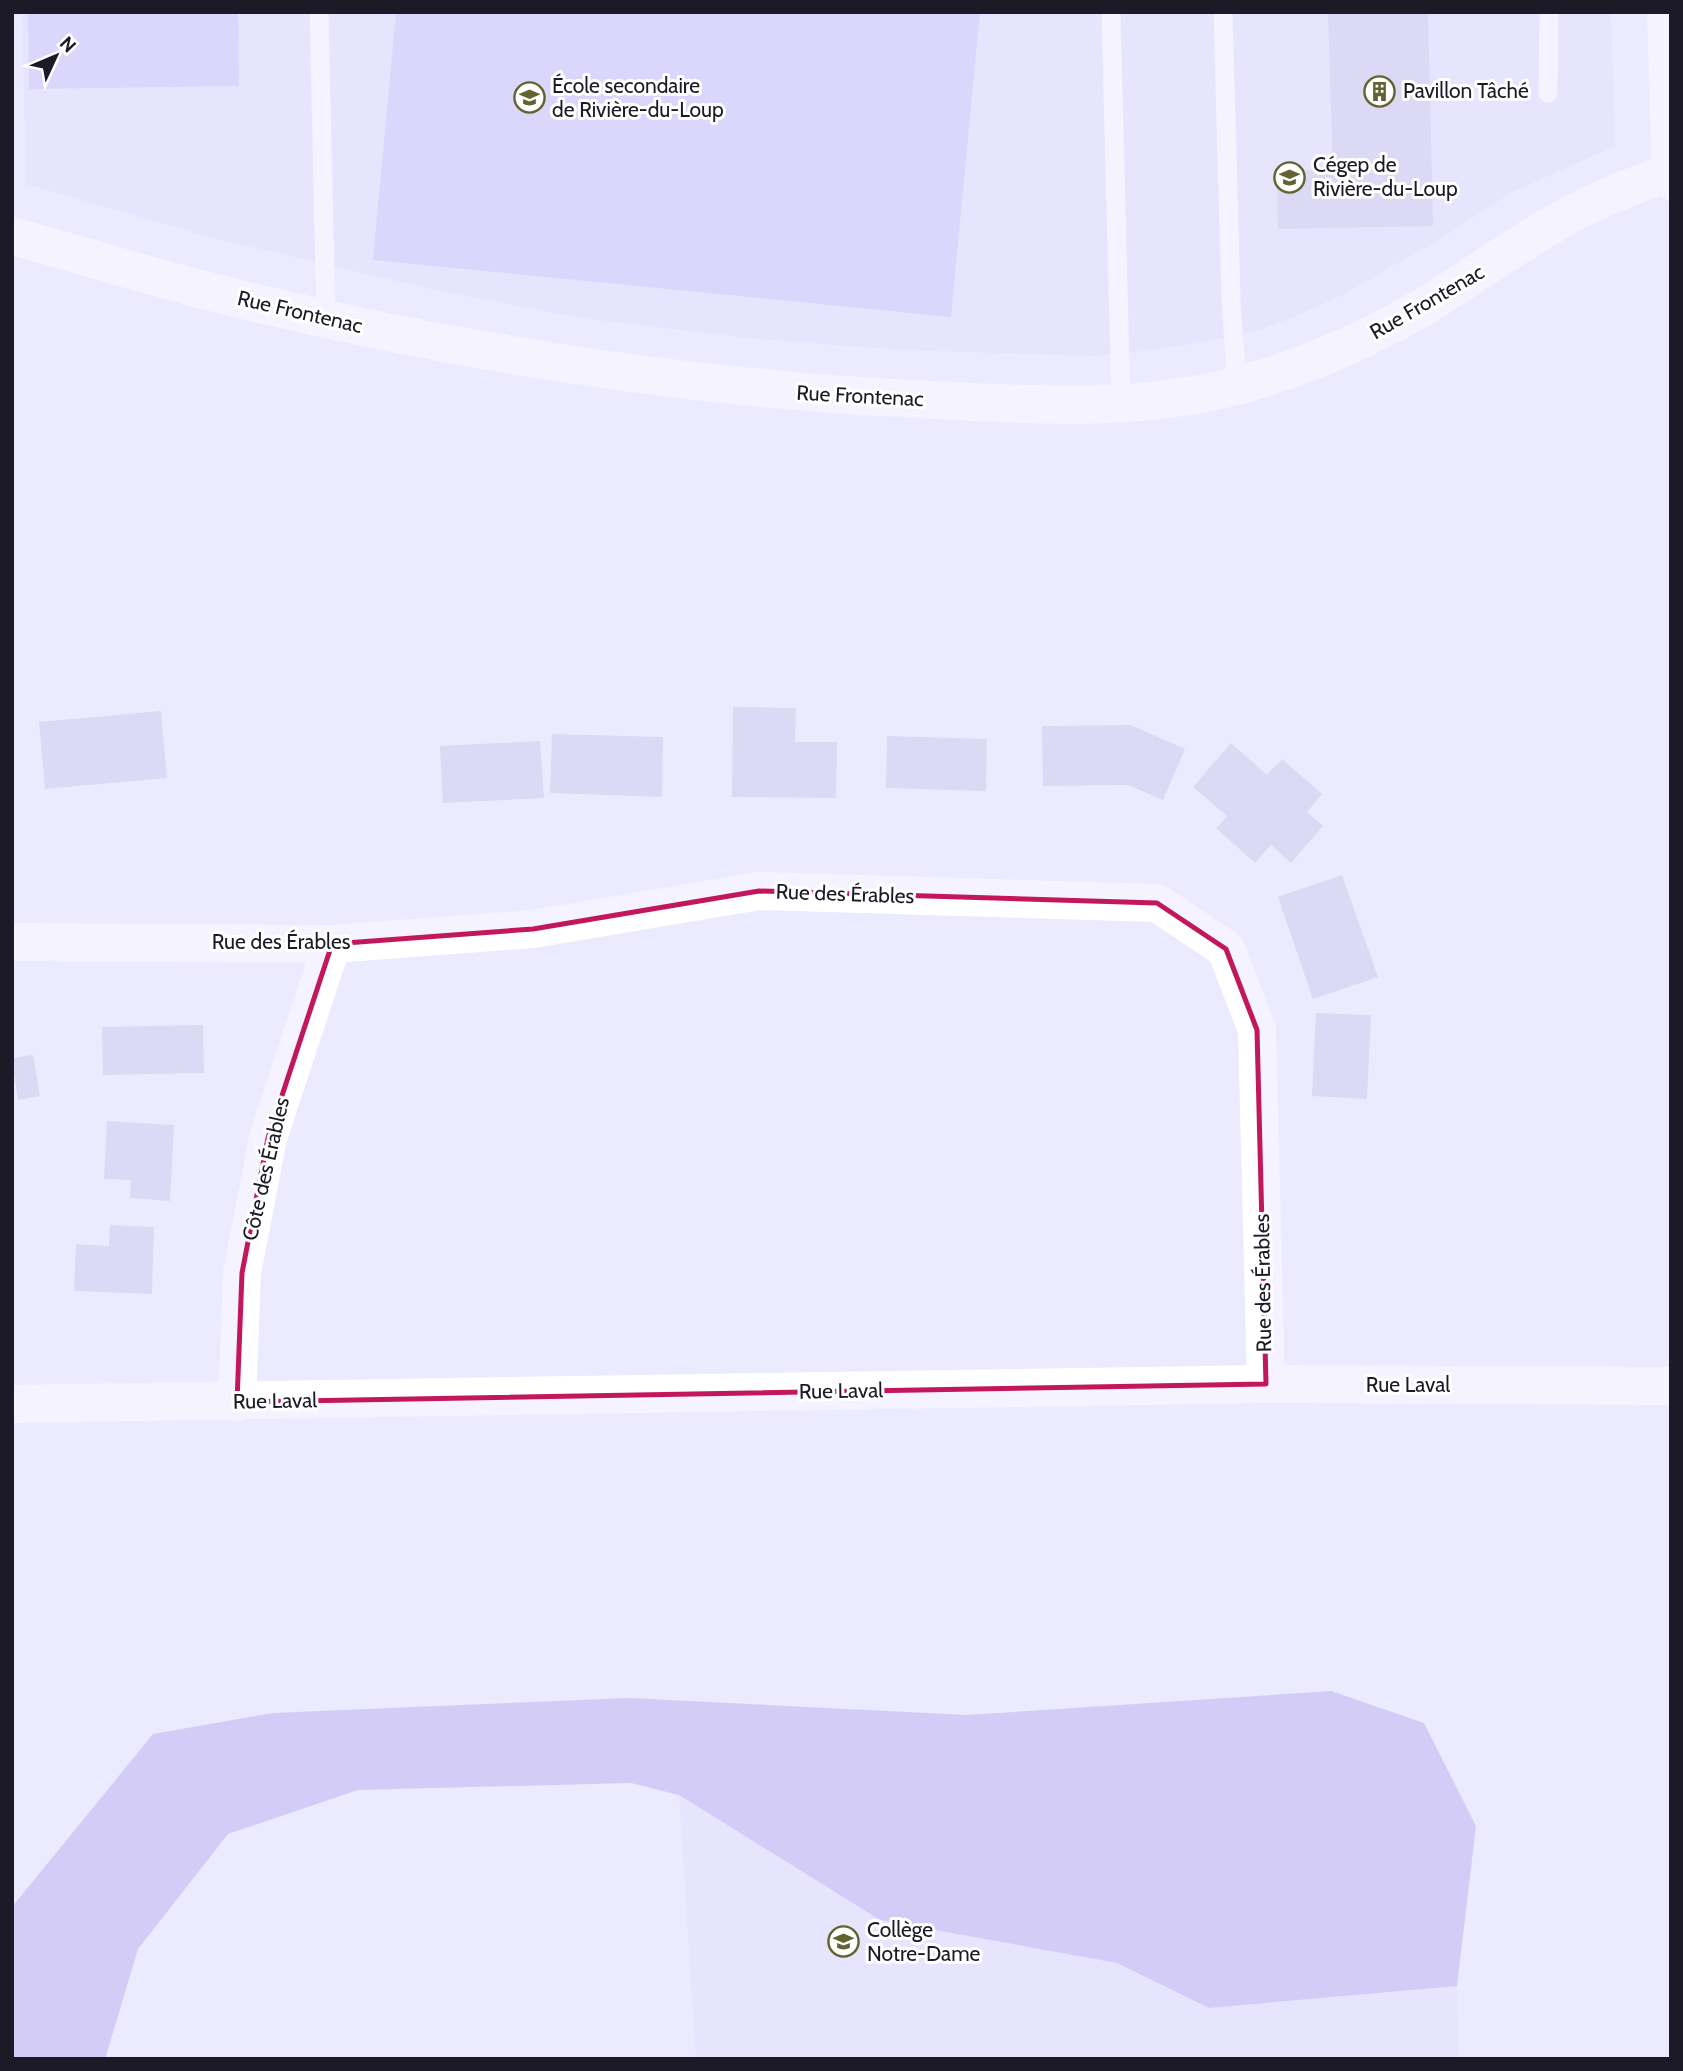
<svg xmlns="http://www.w3.org/2000/svg" width="1683" height="2071" font-family="Cabin,sans-serif">
  <rect width="100%" height="100%" fill="#eceaff"/>
  <g fill="#e0ddfd">
    <path d="M 22,12 L 1611,12 L 1615,146 L 1512,192 L 1448,234 L 1344,294 L 1292,318 L 1259,330 L 1211,341 L 1152,350 L 1095,356 L 901,350 L 758,339 L 581,318 L 431,289 L 213,238 L 26,184 Z"/>
    <path d="M 679,1795 L 880,1920 L 1117,1963 L 1209,2008 L 1457,1986 L 1459,2059 L 696,2059 Z"/>
  </g>
  <g fill="#c5bff6">
    <path d="M 28,12 L 238,12 L 239,86 L 29,89 Z"/>
    <path d="M 396,12 L 980,12 L 951,317 L 373,260 Z"/>
  </g>
  <path fill="#b2a9ed" d="M 1331,1691 L 1424,1723 L 1476,1826 L 1457,1986 L 1209,2008 L 1117,1963 L 880,1920 L 679,1795 L 631,1783 L 358,1790 L 228,1834 L 138,1949 L 105,2059 L 12,2059 L 12,1907 L 153,1734 L 273,1713 L 629,1698 L 967,1715 Z"/>
  <g fill="#c8c5e6">
    <path d="M 1328,12 L 1428,12 L 1433,226 L 1278,229 L 1277,171 L 1333,170 Z"/>
    <path d="M 733,707 L 796,708 L 795,742 L 837,742 L 836,798 L 732,797 Z"/>
    <path d="M 161,711 L 167,778 L 45,789 L 39,722 Z"/>
    <path d="M 1131,725 L 1185,749 L 1163,800 L 1128,785 L 1043,786 L 1042,726 Z"/>
    <path d="M 552,734 L 663,737 L 662,797 L 550,793 Z"/>
    <path d="M 887,736 L 987,739 L 986,791 L 886,788 Z"/>
    <path d="M 540,741 L 544,798 L 443,803 L 440,746 Z"/>
    <path d="M 1231,743 L 1267,775 L 1282,759 L 1322,794 L 1307,812 L 1323,826 L 1291,863 L 1271,845 L 1255,863 L 1216,828 L 1227,816 L 1193,787 Z"/>
    <path d="M 1342,875 L 1378,977 L 1313,999 L 1278,897 Z"/>
    <path d="M 1316,1013 L 1371,1015 L 1367,1099 L 1312,1096 Z"/>
    <path d="M 203,1025 L 204,1073 L 103,1075 L 102,1027 Z"/>
    <path d="M 33,1055 L 40,1096 L 18,1100 L 12,1058 Z"/>
    <path d="M 107,1121 L 174,1125 L 170,1201 L 130,1198 L 131,1180 L 104,1179 Z"/>
    <path d="M 110,1225 L 154,1227 L 152,1294 L 74,1291 L 76,1244 L 109,1246 Z"/>
  </g>
  <g fill="none" stroke-linecap="round" stroke-linejoin="round">
    <g stroke="#fff" stroke-width="19">
      <path d="M 319,12 L 326,319"/>
      <path d="M 1111,12 L 1121,405"/>
      <path d="M 1223,12 L 1231,300 L 1237,386"/>
      <path d="M 1548,93 L 1549,12"/>
    </g>
    <g stroke="#fff" stroke-width="38">
      <path d="M 12,942 L 332,944 L 533,929 L 759,891 L 1157,903 L 1226,949 L 1257,1030 L 1266,1384"/>
      <path d="M 237,1402 L 242,1273 L 268,1138 L 332,944"/>
      <path d="M 12,1404 L 1266,1384 L 1671,1386"/>
    </g>
    <g stroke="#fff" stroke-width="38">
      <path d="M 1666,12 L 1671,181"/>
      <path d="M 12,236 C 74,253 135,272 196,288 C 437,350 685,389 934,400 C 1035,405 1136,412 1236,386 C 1301,369 1362,342 1420,309 C 1472,278 1521,240 1575,212 C 1606,196 1638,184 1671,172"/>
    </g>
  </g>
  <path d="M0 0H1683V2071H0ZM 759,891 L 1157,903 L 1226,949 L 1257,1030 L 1266,1384 L 237,1402 L 242,1273 L 268,1138 L 332,944 L 533,929 Z" fill="#eceaff" fill-opacity=".55" fill-rule="evenodd"/>
  <path fill="none" stroke="#c2185b" stroke-width="5" stroke-linejoin="round" d="M 759,891 L 1157,903 L 1226,949 L 1257,1030 L 1266,1384 L 237,1402 L 242,1273 L 268,1138 L 332,944 L 533,929 Z"/>
  <defs>
    <symbol id="building-ring" viewBox="-11 -11 22 22"><circle r="9.5" fill="#fff" stroke="#626330" stroke-width="1.5"/><path d="M-4-6H4V6H1V3H-1V6H-4ZM-2.5-4.3h1.7v1.8h-1.7ZM.8-4.3h1.7v1.8H.8ZM-2.5-1h1.7V.8h-1.7ZM.8-1h1.7V.8H.8Z" fill="#626330"/></symbol>
    <symbol id="school-ring" viewBox="-11 -11 22 22"><circle r="9.5" fill="#fff" stroke="#626330" stroke-width="1.5"/><path d="M0-5L7-2L0 1L-7-2ZM-4 1L0 2.5L4 1V4Q0 6-4 4Z" fill="#626330"/></symbol>
    <symbol id="university-ring" viewBox="-11 -11 22 22"><circle r="9.5" fill="#fff" stroke="#626330" stroke-width="1.5"/><path d="M0-5L7-2L0 1L-7-2ZM-4 1L0 2.5L4 1V4Q0 6-4 4Z" fill="#626330"/></symbol>
  </defs>
  <g fill-rule="evenodd">
    <use href="#building-ring" x="1362" y="74" width="35" height="35"/>
    <use href="#school-ring" x="512" y="80" width="35" height="35"/>
    <use href="#university-ring" x="1272" y="160" width="35" height="35"/>
    <use href="#school-ring" x="826" y="1924" width="35" height="35"/>
  </g>
  <g text-anchor="middle" stroke-width="6" stroke-linejoin="round" paint-order="stroke">
    <g font-size="21" fill="#1c1a26" stroke="#fff" text-anchor="start">
      <text x="552" y="93">École secondaire<tspan x="552" dy="24">de Rivière-du-Loup</tspan></text>
      <text x="1403" y="98">Pavillon Tâché</text>
      <text x="1313" y="172">Cégep de<tspan x="1313" dy="24">Rivière-du-Loup</tspan></text>
      <text x="867" y="1937">Collège<tspan x="867" dy="24">Notre-Dame</tspan></text>
    </g>
    <g font-size="21" fill="#1c1a26" stroke="#fff">
      <text transform="translate(1427 302) rotate(-30)" y="7">Rue Frontenac</text>
      <text transform="translate(300 312) rotate(13)" y="7">Rue Frontenac</text>
      <text transform="translate(860 396) rotate(3)" y="7">Rue Frontenac</text>
      <text transform="translate(845 894) rotate(2)" y="7">Rue des Érables</text>
      <text x="281" y="949">Rue des Érables</text>
      <text transform="translate(266 1169) rotate(-77)" y="7">Côte des Érables</text>
      <text transform="translate(1263 1283) rotate(-91)" y="7">Rue des Érables</text>
      <text x="1408" y="1392">Rue Laval</text>
      <text transform="translate(841 1391) rotate(-1)" y="7">Rue Laval</text>
      <text transform="translate(275 1401) rotate(-1)" y="7">Rue Laval</text>
    </g>
  </g>
  <rect width="1683" height="2071" fill="none" stroke="#1c1a26" stroke-width="28"/>
  <g transform="translate(56 56) rotate(46)" stroke="#ffffff" stroke-width="5" paint-order="stroke">
  <path d="M0-5L12 26L0 18L-12 26Z" fill="#1c1a26"/>
  <text y="-10" font-size="19" font-weight="bold" text-anchor="middle" fill="#1c1a26">N</text>
  </g>
</svg>
